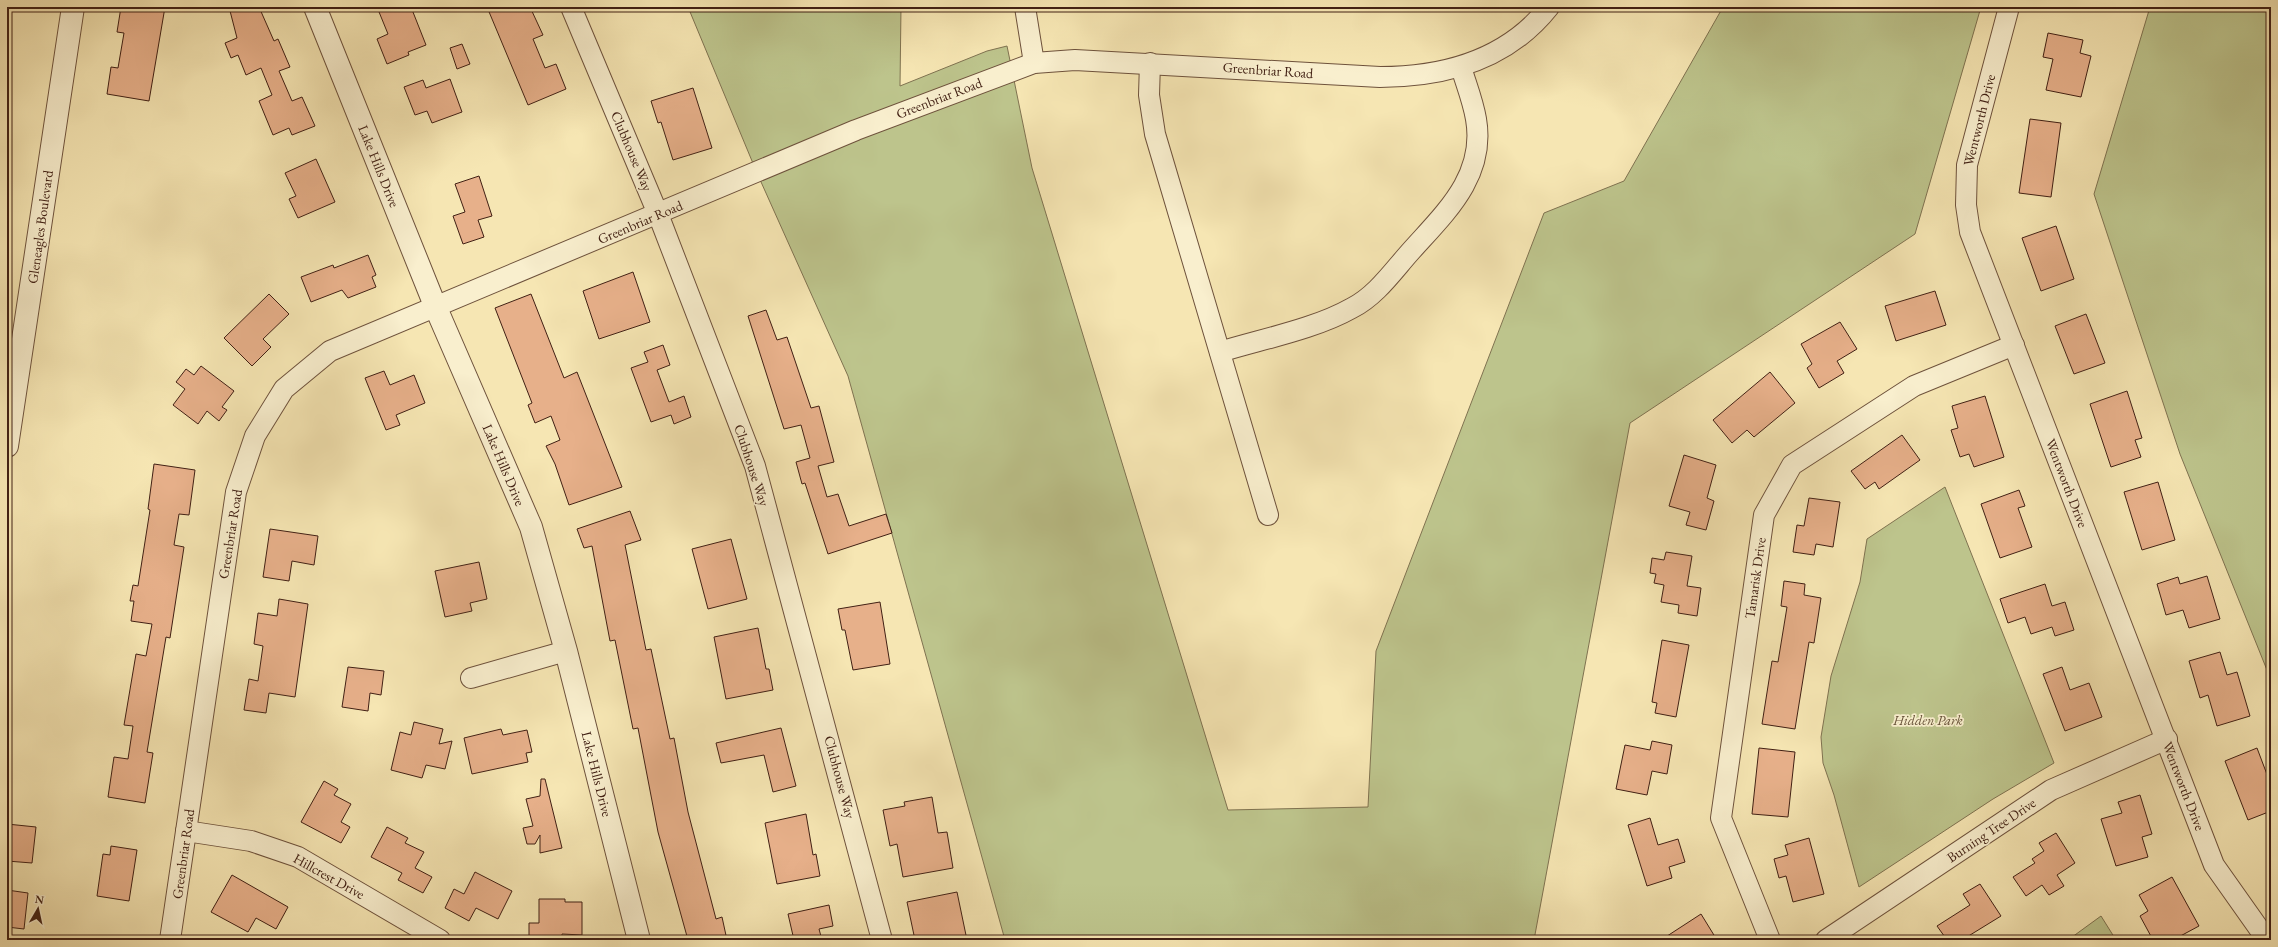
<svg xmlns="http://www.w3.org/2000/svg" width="2278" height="947" font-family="'EB Garamond',serif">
  <rect width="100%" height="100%" fill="#f6e6b3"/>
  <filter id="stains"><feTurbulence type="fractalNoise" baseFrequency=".005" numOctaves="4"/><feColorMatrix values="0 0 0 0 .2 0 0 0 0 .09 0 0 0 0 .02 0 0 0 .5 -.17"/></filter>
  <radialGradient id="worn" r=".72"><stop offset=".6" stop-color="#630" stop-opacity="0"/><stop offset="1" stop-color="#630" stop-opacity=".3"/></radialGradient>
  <g fill="#bdc48c" stroke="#7f7250">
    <path d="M 688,7 L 901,7 L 900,86 L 987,51 L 1007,46 L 1032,168 L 1228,810 L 1368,807 L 1376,651 L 1544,213 L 1624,181 L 1723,7 L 1981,7 L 1915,234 L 1630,423 L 1534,940 L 1005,940 L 848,376 L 757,173 Z"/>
    <path d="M 2150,7 L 2271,7 L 2271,680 L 2180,454 L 2094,194 Z"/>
    <path d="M 1945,487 L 2054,763 L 1993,799 L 1859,887 L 1834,795 L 1823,763 L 1821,737 L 1831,676 L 1860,582 L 1867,539 Z"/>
    <path d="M 2101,916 L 2116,940 L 2068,940 Z"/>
  </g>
  <g fill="#e7b08a" stroke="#412014">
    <path d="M 121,7 L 165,7 L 149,101 L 107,94 L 111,67 L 118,68 L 124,33 L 117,32 Z"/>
    <path d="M 229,7 L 259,7 L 274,41 L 278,39 L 290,67 L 279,71 L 292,101 L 302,97 L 315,126 L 292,135 L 289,128 L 273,135 L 259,101 L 272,95 L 261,68 L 246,75 L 238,55 L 231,58 L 225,43 L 237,38 Z"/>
    <path d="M 377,7 L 411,7 L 426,45 L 408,52 L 409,55 L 387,64 L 377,39 L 388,34 Z"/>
    <path d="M 487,7 L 530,7 L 543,35 L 533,39 L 545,68 L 556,64 L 566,89 L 528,105 Z"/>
    <path d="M 2048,33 L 2083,40 L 2080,53 L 2091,56 L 2081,97 L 2046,90 L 2053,59 L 2043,57 Z"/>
    <path d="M 462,44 L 470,64 L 457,69 L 450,48 Z"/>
    <path d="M 450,79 L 462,112 L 432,123 L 427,111 L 415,115 L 404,87 L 423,80 L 426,88 Z"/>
    <path d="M 693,88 L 712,148 L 673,160 L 661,122 L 658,123 L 651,101 Z"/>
    <path d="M 2030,119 L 2061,123 L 2051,197 L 2019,193 Z"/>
    <path d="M 316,159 L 335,202 L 298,218 L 289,199 L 296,196 L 285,173 Z"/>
    <path d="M 479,176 L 492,216 L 478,220 L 484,237 L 463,244 L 453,216 L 465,212 L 455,184 Z"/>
    <path d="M 2056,226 L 2074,279 L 2041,291 L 2022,238 Z"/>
    <path d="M 368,255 L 376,275 L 372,277 L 376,287 L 348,298 L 342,290 L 311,302 L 301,277 L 333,265 L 334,268 Z"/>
    <path d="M 633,272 L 650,322 L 599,339 L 583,291 Z"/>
    <path d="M 1935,291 L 1946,325 L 1896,341 L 1885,306 Z"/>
    <path d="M 269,294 L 289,314 L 263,339 L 271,347 L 252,366 L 224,338 Z"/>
    <path d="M 531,294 L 564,378 L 577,372 L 622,487 L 569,505 L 555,464 L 546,446 L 560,440 L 551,416 L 535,423 L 528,405 L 532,403 L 495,308 Z"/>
    <path d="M 766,310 L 777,340 L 787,337 L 811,408 L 819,406 L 834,462 L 818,466 L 827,497 L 838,494 L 849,526 L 886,514 L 892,533 L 828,554 L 805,483 L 802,484 L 796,462 L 810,458 L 801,425 L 784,429 L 748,316 Z"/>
    <path d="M 2086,314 L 2105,363 L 2074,374 L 2055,326 Z"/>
    <path d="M 1840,322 L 1857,349 L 1837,361 L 1844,373 L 1819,388 L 1807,368 L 1812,364 L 1801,344 Z"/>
    <path d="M 663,345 L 670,365 L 657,370 L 669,402 L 684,396 L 691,417 L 674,424 L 671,415 L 651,422 L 631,368 L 648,362 L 644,352 Z"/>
    <path d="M 201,366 L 234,391 L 222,407 L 227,410 L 219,421 L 207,411 L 198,424 L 173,405 L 185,389 L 176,382 L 186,369 L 194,375 Z"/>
    <path d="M 384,371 L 390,385 L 414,375 L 425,403 L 396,415 L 400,425 L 386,430 L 365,378 Z"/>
    <path d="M 1770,372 L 1795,403 L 1754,437 L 1747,430 L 1732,443 L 1713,420 Z"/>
    <path d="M 2127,391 L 2142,438 L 2135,440 L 2141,457 L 2111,467 L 2090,404 Z"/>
    <path d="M 1985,396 L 2004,457 L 1974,467 L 1969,454 L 1960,457 L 1951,430 L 1958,428 L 1952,406 Z"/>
    <path d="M 1902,435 L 1920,460 L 1879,489 L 1875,482 L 1865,489 L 1851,471 Z"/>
    <path d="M 1684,455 L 1716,465 L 1707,498 L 1714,501 L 1706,530 L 1686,525 L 1690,512 L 1669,506 Z"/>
    <path d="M 154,464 L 195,470 L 189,515 L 179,514 L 174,545 L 184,547 L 170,638 L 166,637 L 147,752 L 153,753 L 145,803 L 108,797 L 114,757 L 128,759 L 133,726 L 124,725 L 136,654 L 146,656 L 152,624 L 131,621 L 134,601 L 130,601 L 133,585 L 138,586 L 150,510 L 148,509 Z"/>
    <path d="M 2158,482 L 2175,540 L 2142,550 L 2124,492 Z"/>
    <path d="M 2019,490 L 2025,506 L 2018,508 L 2032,547 L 2000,558 L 1981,504 Z"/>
    <path d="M 1809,498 L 1840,502 L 1833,547 L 1816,544 L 1814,555 L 1793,552 L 1797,525 L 1804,526 Z"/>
    <path d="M 630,511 L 641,540 L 625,545 L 646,650 L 651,649 L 670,739 L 674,738 L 688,812 L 716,919 L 722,917 L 727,940 L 688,940 L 658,832 L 638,728 L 633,729 L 615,640 L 610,641 L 592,546 L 584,548 L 577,529 Z"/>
    <path d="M 270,529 L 318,536 L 314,565 L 292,561 L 289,581 L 263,577 Z"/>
    <path d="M 731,539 L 747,599 L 708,609 L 692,549 Z"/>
    <path d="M 1666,552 L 1692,556 L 1687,586 L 1701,588 L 1697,616 L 1678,613 L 1679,605 L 1661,602 L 1664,585 L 1654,583 L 1656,574 L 1650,573 L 1652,558 L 1664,560 Z"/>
    <path d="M 479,562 L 487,599 L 470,603 L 472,611 L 445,617 L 435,571 Z"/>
    <path d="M 2207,576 L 2220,619 L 2189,628 L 2183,610 L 2166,615 L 2157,584 L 2178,577 L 2180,584 Z"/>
    <path d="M 1784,581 L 1805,584 L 1804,595 L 1821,598 L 1814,643 L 1809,642 L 1795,729 L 1762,724 L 1772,661 L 1778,662 L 1787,607 L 1781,606 Z"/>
    <path d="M 2045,584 L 2052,606 L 2065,602 L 2074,630 L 2055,636 L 2052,627 L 2031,634 L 2025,617 L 2008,623 L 2000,599 Z"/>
    <path d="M 279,599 L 308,604 L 295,697 L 269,693 L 266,713 L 244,710 L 249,679 L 258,681 L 263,646 L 254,644 L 258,613 L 277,616 Z"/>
    <path d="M 880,602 L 890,664 L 853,670 L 845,630 L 842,630 L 838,609 Z"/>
    <path d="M 758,628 L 766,669 L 769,669 L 773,690 L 726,699 L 714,637 Z"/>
    <path d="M 1662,640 L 1689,645 L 1676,717 L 1655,713 L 1657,703 L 1652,702 Z"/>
    <path d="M 2220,652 L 2227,675 L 2237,672 L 2250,716 L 2217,726 L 2208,695 L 2200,698 L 2189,661 Z"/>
    <path d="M 348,667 L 384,671 L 381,695 L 370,693 L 368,711 L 342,707 Z"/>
    <path d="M 2062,667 L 2070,690 L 2089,683 L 2102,717 L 2065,731 L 2043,674 Z"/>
    <path d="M 414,722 L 443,729 L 439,744 L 452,741 L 445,769 L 426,765 L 422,778 L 391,770 L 400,732 L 411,735 Z"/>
    <path d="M 781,728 L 796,786 L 773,792 L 764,755 L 721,763 L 716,743 Z"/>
    <path d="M 501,729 L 503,735 L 527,730 L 532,752 L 526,753 L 528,762 L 472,774 L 464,738 Z"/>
    <path d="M 1652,741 L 1672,745 L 1667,774 L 1652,771 L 1647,795 L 1616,789 L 1625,745 L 1650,750 Z"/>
    <path d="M 1759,748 L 1795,752 L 1788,817 L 1752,814 Z"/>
    <path d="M 2257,748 L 2271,785 L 2271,811 L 2248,820 L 2225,761 Z"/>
    <path d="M 541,779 L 545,779 L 562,848 L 540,853 L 540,835 L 535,844 L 527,844 L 523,828 L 533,826 L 526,799 L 540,796 Z"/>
    <path d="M 324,781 L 338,789 L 334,795 L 351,804 L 341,822 L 350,827 L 341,843 L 301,822 Z"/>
    <path d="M 2140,795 L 2152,834 L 2142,837 L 2148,857 L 2116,866 L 2101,819 L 2122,813 L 2118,802 Z"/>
    <path d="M 932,797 L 938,833 L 947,832 L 953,868 L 903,877 L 897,844 L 890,846 L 883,810 L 905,806 L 904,802 Z"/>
    <path d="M 806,814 L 813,855 L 816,854 L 820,876 L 777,884 L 765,823 Z"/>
    <path d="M 1650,818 L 1658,845 L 1678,839 L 1685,862 L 1669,867 L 1672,878 L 1647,886 L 1628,825 Z"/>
    <path d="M 7,824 L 36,827 L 32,863 L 7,861 Z"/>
    <path d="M 387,827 L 408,838 L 405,843 L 424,852 L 415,868 L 432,877 L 423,893 L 398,880 L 402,873 L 371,857 Z"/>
    <path d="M 2056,833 L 2075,863 L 2057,875 L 2064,886 L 2049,895 L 2042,885 L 2026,896 L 2013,877 L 2035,863 L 2032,859 L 2044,851 L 2039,843 Z"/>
    <path d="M 1809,838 L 1824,894 L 1793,902 L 1786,876 L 1779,878 L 1774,859 L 1788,855 L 1785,845 Z"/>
    <path d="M 111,846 L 137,850 L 129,901 L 97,896 L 103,854 L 110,855 Z"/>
    <path d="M 475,872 L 512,891 L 498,919 L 476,908 L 469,921 L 445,908 L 454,889 L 464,894 Z"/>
    <path d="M 232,875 L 288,907 L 276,929 L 256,918 L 248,932 L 211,912 Z"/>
    <path d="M 2172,877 L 2199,926 L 2173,940 L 2153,940 L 2140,916 L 2148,911 L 2139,895 Z"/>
    <path d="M 1980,884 L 2001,916 L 1962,940 L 1947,940 L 1937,926 L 1970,905 L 1963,894 Z"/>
    <path d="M 7,890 L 28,893 L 24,929 L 7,927 Z"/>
    <path d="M 957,892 L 967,940 L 915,940 L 907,902 Z"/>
    <path d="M 539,899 L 565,899 L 565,902 L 582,902 L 582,935 L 562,934 L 562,940 L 529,940 L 529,923 L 539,923 Z"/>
    <path d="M 829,905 L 833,926 L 819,929 L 822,940 L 794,940 L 788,914 Z"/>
    <path d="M 1701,914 L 1717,940 L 1661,940 Z"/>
  </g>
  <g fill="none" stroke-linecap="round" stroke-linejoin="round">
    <defs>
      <g id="minor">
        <path d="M 571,7 L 658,214 L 755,466 L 882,940"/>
        <path d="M 1025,7 L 1034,63"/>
        <path d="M 2009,7 L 1967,165 L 1966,205 L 1970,232 L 2214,865 L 2267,940"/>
        <path d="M 1150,63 L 1149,95 L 1155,134 L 1268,515"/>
        <path d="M 1220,352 C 1262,339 1315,329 1352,308 C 1376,296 1393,271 1411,251 C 1445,213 1486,176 1476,119 C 1473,101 1466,84 1461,67"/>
        <path d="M 471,678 L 566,651"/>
        <path d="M 186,831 L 251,841 L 298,857 L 440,940"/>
        <path d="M 170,940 L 236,492 L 255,436 L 284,389 L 330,351 L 856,130 L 1034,63 L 1075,60 L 1380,77 C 1445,77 1507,60 1549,7"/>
        <path d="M 1770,940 L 1721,818 L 1764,515 L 1792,465 L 1914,386 L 2014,345"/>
        <path d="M 1826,940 L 2051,790 L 2167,739"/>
      </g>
      <g id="tertiary">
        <path d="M 315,7 L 436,308 L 531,527 L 566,651 L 639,940"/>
        <path d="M 7,446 L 73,7"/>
      </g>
    </defs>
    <use href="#minor" stroke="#6e523c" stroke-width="22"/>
    <use href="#tertiary" stroke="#6e523c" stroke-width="24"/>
    <use href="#minor" stroke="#f9efce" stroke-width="20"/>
    <use href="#tertiary" stroke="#f9efce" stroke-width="22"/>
  </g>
  <g text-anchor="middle" stroke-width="3.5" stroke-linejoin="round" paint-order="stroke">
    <g font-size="14" fill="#412014" stroke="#f9efce">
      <text transform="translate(1268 70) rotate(4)" y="5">Greenbriar Road</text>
      <text transform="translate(939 98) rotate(-21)" y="5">Greenbriar Road</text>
      <text transform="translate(1979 120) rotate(-76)" y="5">Wentworth Drive</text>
      <text transform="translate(632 151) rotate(67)" y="5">Clubhouse Way</text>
      <text transform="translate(379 166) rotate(68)" y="5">Lake Hills Drive</text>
      <text transform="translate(640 222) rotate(-23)" y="5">Greenbriar Road</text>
      <text transform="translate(40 227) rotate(-82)" y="5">Gleneagles Boulevard</text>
      <text transform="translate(504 465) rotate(67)" y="5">Lake Hills Drive</text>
      <text transform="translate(752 465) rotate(72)" y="5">Clubhouse Way</text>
      <text transform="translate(2067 483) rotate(69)" y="5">Wentworth Drive</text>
      <text transform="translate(230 534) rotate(-81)" y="5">Greenbriar Road</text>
      <text transform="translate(1755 578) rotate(-82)" y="5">Tamarisk Drive</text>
      <text transform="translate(597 774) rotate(76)" y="5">Lake Hills Drive</text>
      <text transform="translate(840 777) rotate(75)" y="5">Clubhouse Way</text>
      <text transform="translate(2184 786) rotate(69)" y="5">Wentworth Drive</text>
      <text transform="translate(1991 830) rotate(-34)" y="5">Burning Tree Drive</text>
      <text transform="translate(183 854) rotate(-82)" y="5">Greenbriar Road</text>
      <text transform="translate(329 876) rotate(29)" y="5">Hillcrest Drive</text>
    </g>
    <g font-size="14" font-style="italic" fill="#665138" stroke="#f9efce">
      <text x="1928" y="725">Hidden Park</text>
    </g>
  </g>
  <rect width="2278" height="947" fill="none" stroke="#f6e6b3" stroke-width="24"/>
  <rect x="8" y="8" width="2262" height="931" fill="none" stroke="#412014" stroke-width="2"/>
  <rect x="12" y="12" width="2254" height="923" fill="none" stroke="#412014"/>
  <g transform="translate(38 909) rotate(9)" stroke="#f9efce" stroke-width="3" paint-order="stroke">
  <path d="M0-3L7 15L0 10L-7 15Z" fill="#412014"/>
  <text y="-6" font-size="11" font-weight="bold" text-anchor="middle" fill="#412014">N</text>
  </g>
  <rect width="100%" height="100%" filter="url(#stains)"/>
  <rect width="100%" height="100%" fill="url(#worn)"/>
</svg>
